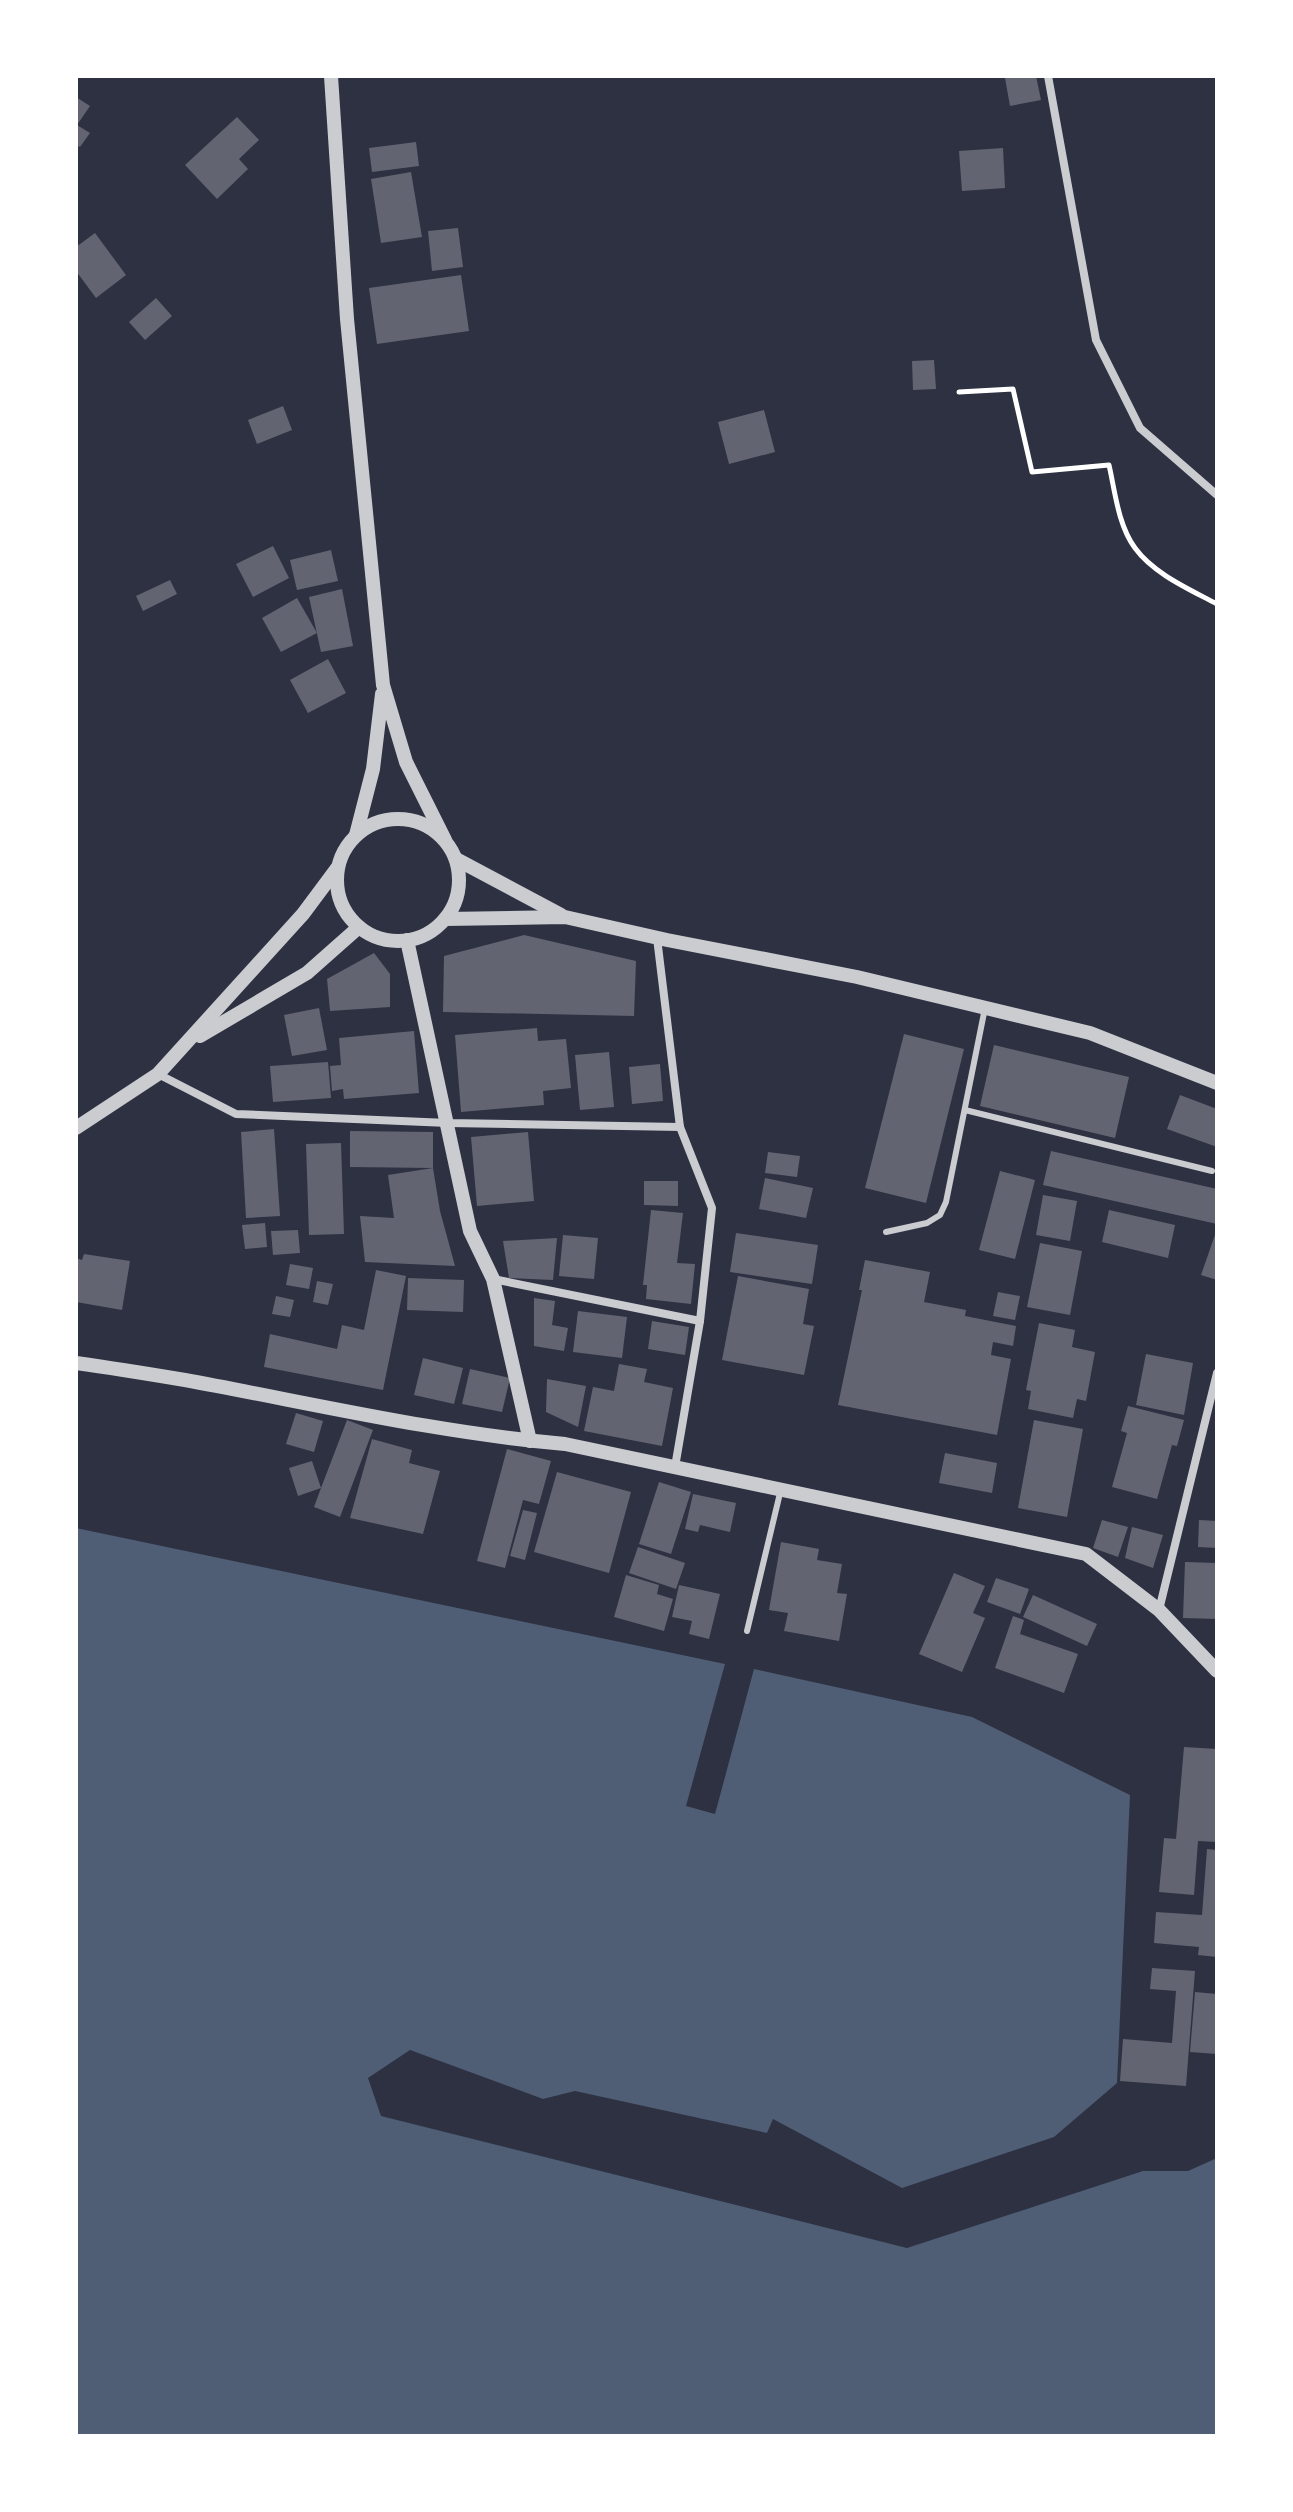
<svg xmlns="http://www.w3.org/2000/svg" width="1293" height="2512" font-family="'Nunito Sans',sans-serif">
  <rect width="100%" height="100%" fill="#2d3142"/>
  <path fill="#4f5d75" d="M 76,1528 L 725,1664 L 686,1806 L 715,1814 L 754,1669 L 972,1717 L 1130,1795 L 1117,2083 L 1054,2137 L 902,2188 L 773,2119 L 767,2133 L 575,2091 L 543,2099 L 410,2050 L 368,2078 L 381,2116 L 907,2248 L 1143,2171 L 1188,2171 L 1217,2158 L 1217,2436 L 76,2436 Z"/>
  <g fill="#626471">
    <path d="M 1017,76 L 1036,76 L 1041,100 L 1010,106 L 1005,78 Z"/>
    <path d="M 76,97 L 90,106 L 77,125 L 90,133 L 80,147 L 76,145 Z"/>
    <path d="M 237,117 L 259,140 L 239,159 L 248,169 L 217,199 L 185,165 Z"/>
    <path d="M 416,142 L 419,166 L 372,172 L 369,148 Z"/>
    <path d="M 1003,148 L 1005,188 L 962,191 L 959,151 Z"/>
    <path d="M 411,172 L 422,237 L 381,243 L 371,179 Z"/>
    <path d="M 458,228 L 463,267 L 432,271 L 428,231 Z"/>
    <path d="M 95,233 L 126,275 L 96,298 L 76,271 L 76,247 Z"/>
    <path d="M 461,275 L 469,331 L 377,344 L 369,288 Z"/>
    <path d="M 156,298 L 172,316 L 145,340 L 129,322 Z"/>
    <path d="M 934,360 L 936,389 L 913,390 L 912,361 Z"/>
    <path d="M 283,406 L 292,430 L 257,444 L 248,420 Z"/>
    <path d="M 764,410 L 775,452 L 729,464 L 718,422 Z"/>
    <path d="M 273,546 L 289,578 L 253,597 L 236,564 Z"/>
    <path d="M 331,550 L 338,581 L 297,590 L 290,560 Z"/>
    <path d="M 170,580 L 177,594 L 143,611 L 136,596 Z"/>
    <path d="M 342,589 L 353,646 L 321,652 L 309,597 Z"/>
    <path d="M 297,598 L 317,633 L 281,652 L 262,618 Z"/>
    <path d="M 328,659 L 346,693 L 308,713 L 290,680 Z"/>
    <path d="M 524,935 L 636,961 L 634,1016 L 443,1012 L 444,956 Z"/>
    <path d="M 374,953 L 390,974 L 390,1007 L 330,1011 L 327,979 Z"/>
    <path d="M 319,1008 L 327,1050 L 292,1056 L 284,1015 Z"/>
    <path d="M 537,1028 L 538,1041 L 566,1039 L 571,1088 L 543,1091 L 544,1105 L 461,1112 L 455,1035 Z"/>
    <path d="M 414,1031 L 419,1093 L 344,1099 L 343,1089 L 332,1091 L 330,1066 L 341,1065 L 339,1038 Z"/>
    <path d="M 904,1034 L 964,1049 L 926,1203 L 865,1188 Z"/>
    <path d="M 994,1045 L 1129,1077 L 1115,1138 L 980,1106 Z"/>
    <path d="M 609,1052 L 614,1107 L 580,1110 L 575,1055 Z"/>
    <path d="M 328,1062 L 331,1098 L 273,1102 L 270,1066 Z"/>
    <path d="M 660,1064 L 663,1101 L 632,1104 L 629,1067 Z"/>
    <path d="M 1180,1095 L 1217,1109 L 1217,1147 L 1167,1129 Z"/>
    <path d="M 274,1129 L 280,1216 L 246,1218 L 241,1132 Z"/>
    <path d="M 350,1131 L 433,1132 L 433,1168 L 440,1211 L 455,1266 L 365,1262 L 360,1216 L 394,1218 L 388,1175 L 433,1168 L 350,1167 Z"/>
    <path d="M 528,1132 L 534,1201 L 477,1206 L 471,1137 Z"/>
    <path d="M 341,1143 L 344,1234 L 309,1235 L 306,1144 Z"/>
    <path d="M 1051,1151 L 1217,1189 L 1217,1224 L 1043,1185 Z"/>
    <path d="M 768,1152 L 800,1156 L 797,1177 L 765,1173 Z"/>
    <path d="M 1000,1171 L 1035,1180 L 1015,1259 L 979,1250 Z"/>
    <path d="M 765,1178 L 813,1188 L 806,1218 L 759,1209 Z"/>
    <path d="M 644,1181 L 678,1181 L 678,1206 L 644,1205 Z"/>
    <path d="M 1043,1195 L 1077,1201 L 1070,1241 L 1036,1235 Z"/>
    <path d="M 651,1210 L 683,1213 L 677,1263 L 695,1264 L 691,1304 L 646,1299 L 647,1285 L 643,1285 Z"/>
    <path d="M 1109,1210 L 1175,1225 L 1168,1258 L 1102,1242 Z"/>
    <path d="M 265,1223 L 267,1247 L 245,1249 L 242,1225 Z"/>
    <path d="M 1217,1229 L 1217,1280 L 1201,1275 Z"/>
    <path d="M 298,1230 L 300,1253 L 273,1255 L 271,1231 Z"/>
    <path d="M 736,1233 L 818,1245 L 812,1284 L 730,1272 Z"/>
    <path d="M 563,1235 L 598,1238 L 594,1279 L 559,1276 Z"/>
    <path d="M 557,1238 L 553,1280 L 509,1278 L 503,1241 Z"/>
    <path d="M 1040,1243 L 1082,1251 L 1070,1315 L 1027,1307 Z"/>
    <path d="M 84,1254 L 130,1261 L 122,1310 L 76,1302 L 76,1258 L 82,1260 Z"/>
    <path d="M 865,1260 L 930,1272 L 924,1302 L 966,1310 L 965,1316 L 1016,1326 L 1013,1346 L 993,1342 L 991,1355 L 1011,1359 L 997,1435 L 838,1405 L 862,1290 L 859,1290 Z"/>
    <path d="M 290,1264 L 313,1268 L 309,1289 L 286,1285 Z"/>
    <path d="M 376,1270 L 406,1276 L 383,1390 L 264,1367 L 270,1334 L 337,1349 L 342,1325 L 364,1330 Z"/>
    <path d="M 738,1276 L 809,1289 L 803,1324 L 814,1326 L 804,1375 L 722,1360 Z"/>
    <path d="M 408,1278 L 464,1280 L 463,1312 L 407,1310 Z"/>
    <path d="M 317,1281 L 333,1284 L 328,1305 L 313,1302 Z"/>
    <path d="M 998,1292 L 1020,1296 L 1015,1320 L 993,1316 Z"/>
    <path d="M 276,1296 L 294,1300 L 290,1317 L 272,1314 Z"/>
    <path d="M 534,1298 L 555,1301 L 552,1325 L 568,1328 L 564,1351 L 534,1346 Z"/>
    <path d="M 578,1311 L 627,1317 L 622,1358 L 573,1352 Z"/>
    <path d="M 652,1321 L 689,1327 L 685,1355 L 648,1349 Z"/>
    <path d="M 1039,1323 L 1075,1330 L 1072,1347 L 1095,1352 L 1086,1401 L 1077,1399 L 1073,1418 L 1028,1409 L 1031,1391 L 1026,1390 Z"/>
    <path d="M 1146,1354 L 1193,1363 L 1184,1415 L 1136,1405 Z"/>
    <path d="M 423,1358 L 463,1368 L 454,1404 L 414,1395 Z"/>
    <path d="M 619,1364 L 647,1369 L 644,1382 L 673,1388 L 662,1446 L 584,1431 L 593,1387 L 614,1391 Z"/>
    <path d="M 470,1369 L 510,1378 L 502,1412 L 462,1404 Z"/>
    <path d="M 547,1379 L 586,1386 L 578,1427 L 546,1412 Z"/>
    <path d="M 1128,1406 L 1184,1420 L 1177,1446 L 1172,1445 L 1157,1499 L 1112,1487 L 1127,1433 L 1121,1431 Z"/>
    <path d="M 296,1413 L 323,1421 L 314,1452 L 286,1444 Z"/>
    <path d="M 347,1420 L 373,1430 L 340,1517 L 314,1507 L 321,1488 L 298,1496 L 289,1468 L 312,1461 L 321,1488 Z"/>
    <path d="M 1034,1420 L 1083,1429 L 1067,1517 L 1018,1508 Z"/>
    <path d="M 372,1439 L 412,1450 L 409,1463 L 440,1471 L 423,1534 L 350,1518 Z"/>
    <path d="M 507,1449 L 551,1461 L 539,1504 L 523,1500 L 505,1568 L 477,1561 Z"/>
    <path d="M 945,1453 L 997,1463 L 992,1493 L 939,1483 Z"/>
    <path d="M 557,1472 L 631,1492 L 609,1573 L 534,1552 Z"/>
    <path d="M 659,1482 L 691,1492 L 671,1554 L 639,1544 Z"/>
    <path d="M 693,1494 L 736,1503 L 730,1532 L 700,1525 L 698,1532 L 685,1529 Z"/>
    <path d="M 523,1510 L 537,1513 L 525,1560 L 510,1556 Z"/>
    <path d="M 1102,1520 L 1128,1527 L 1118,1557 L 1093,1548 Z"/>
    <path d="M 1199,1520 L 1217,1521 L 1217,1548 L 1198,1547 Z"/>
    <path d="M 1132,1527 L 1163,1535 L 1153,1568 L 1125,1558 Z"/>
    <path d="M 781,1542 L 819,1549 L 817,1560 L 842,1564 L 837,1593 L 847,1594 L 839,1641 L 784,1631 L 788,1613 L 769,1610 Z"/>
    <path d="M 638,1547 L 685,1563 L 676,1589 L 629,1573 Z"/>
    <path d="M 1185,1562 L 1217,1563 L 1217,1619 L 1183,1618 Z"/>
    <path d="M 954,1573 L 985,1586 L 973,1613 L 985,1618 L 962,1672 L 919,1654 Z"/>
    <path d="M 626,1575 L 659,1585 L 657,1594 L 673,1599 L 664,1631 L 614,1617 Z"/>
    <path d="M 996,1578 L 1029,1589 L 1020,1614 L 987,1602 Z"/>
    <path d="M 679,1585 L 720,1594 L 709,1639 L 689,1634 L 692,1621 L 672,1617 Z"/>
    <path d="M 1033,1595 L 1097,1624 L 1087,1646 L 1023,1617 Z"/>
    <path d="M 1013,1616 L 1024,1620 L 1020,1634 L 1078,1654 L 1064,1693 L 995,1668 Z"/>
    <path d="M 1184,1747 L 1217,1749 L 1217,1842 L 1198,1841 L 1194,1895 L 1159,1892 L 1164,1838 L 1176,1839 Z"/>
    <path d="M 1207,1849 L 1217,1850 L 1217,1957 L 1198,1955 L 1199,1947 L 1154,1943 L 1156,1912 L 1202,1915 Z"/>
    <path d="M 1152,1968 L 1195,1971 L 1186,2086 L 1120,2081 L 1123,2039 L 1172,2043 L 1176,1991 L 1150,1989 Z"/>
    <path d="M 1195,1992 L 1217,1994 L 1217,2054 L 1190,2052 Z"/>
  </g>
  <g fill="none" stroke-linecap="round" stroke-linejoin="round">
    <path stroke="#fff" stroke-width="5" d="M 959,392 L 1013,389 L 1032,472 L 1109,465 C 1115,491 1118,525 1135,548 C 1154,574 1189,589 1217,604"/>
    <g stroke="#caccd0" stroke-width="6">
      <path d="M 965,1110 L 1212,1171"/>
      <path d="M 886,1232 L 927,1223 L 940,1215 L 946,1202 L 985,1008"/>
      <path d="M 747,1631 L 781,1489"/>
    </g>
    <g stroke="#caccd0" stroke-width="8">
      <path d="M 1048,76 L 1096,340 L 1140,428 L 1217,495"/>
      <path d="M 657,938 L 680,1127 L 712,1208 L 700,1321 L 675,1467"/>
      <path d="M 158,1074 L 236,1114 L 448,1123 L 680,1127"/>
      <path d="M 493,1279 L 700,1321"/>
      <path d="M 1159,1610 L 1217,1373"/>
    </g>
    <g stroke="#caccd0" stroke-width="14">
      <path d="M 331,76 L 347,319 L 383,685 L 406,762 L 445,840"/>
      <circle cx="398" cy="880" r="61"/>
      <path d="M 356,835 L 373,769 L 382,694"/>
      <path d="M 456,859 L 561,915"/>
      <path d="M 445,919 L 565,917 L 667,940 L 857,977 L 1090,1033 L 1217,1083"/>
      <path d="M 407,940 L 470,1231 L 493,1279 L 530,1441"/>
      <path d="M 200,1036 L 307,973 L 359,927"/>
      <path d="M 76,1128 L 158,1074 L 303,914 L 338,867"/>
      <path d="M 76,1363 C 112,1368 149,1374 185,1380 C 311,1403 437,1433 565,1444 L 1086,1554 L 1159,1610 L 1217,1671"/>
    </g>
  </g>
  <rect width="1293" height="2512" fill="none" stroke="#ffffff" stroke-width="156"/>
</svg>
